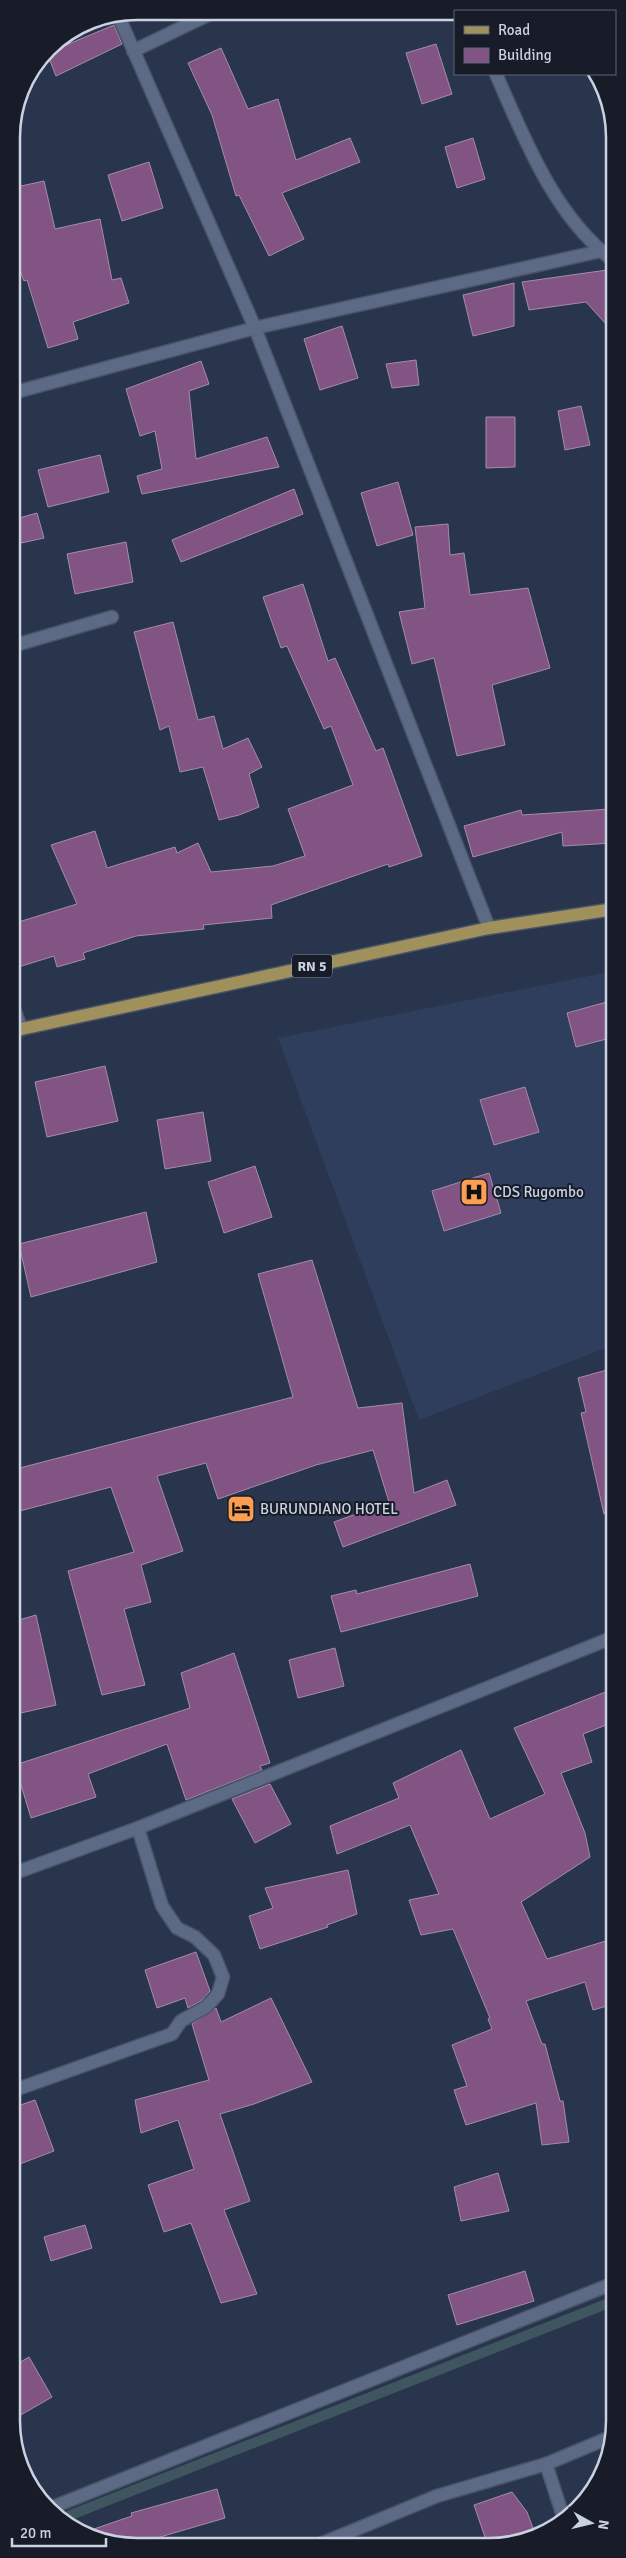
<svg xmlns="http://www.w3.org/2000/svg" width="626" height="2558" font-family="Signika,sans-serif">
  <rect width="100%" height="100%" fill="#28354d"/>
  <path fill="#2e3e5c" d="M 614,971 L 614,1345 L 419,1420 L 278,1038 Z"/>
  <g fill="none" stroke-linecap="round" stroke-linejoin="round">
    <path stroke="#3f555f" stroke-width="10" d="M 63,2518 L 614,2301"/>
  </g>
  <g fill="#815483" stroke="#a58da6">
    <path d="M 114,25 L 122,44 L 56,76 L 47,53 Z"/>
    <path d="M 436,44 L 452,94 L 422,104 L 406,53 Z"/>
    <path d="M 221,48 L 248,109 L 278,99 L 296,160 L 350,138 L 360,162 L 282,193 L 304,239 L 269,256 L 239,195 L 236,196 L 212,115 L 188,63 Z"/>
    <path d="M 473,138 L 485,179 L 457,188 L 445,147 Z"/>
    <path d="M 149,162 L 163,208 L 122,221 L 108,175 Z"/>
    <path d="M 44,181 L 55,229 L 100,219 L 112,280 L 121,278 L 129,303 L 73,322 L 78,339 L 48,348 L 27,280 L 24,281 L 12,250 L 12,188 Z"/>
    <path d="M 614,269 L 614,333 L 586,302 L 529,310 L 522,282 Z"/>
    <path d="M 514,283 L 514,326 L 473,336 L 463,295 Z"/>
    <path d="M 342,326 L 358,378 L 320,390 L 304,339 Z"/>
    <path d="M 416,360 L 419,385 L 392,388 L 386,364 Z"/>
    <path d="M 201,361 L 209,384 L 189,391 L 196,459 L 267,437 L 279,467 L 142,494 L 137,476 L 162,469 L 155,431 L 140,436 L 126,389 Z"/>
    <path d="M 581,406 L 590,445 L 565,450 L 558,411 Z"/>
    <path d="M 486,417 L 515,417 L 515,467 L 486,468 Z"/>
    <path d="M 100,455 L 109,492 L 48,507 L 38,470 Z"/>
    <path d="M 398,482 L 413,535 L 377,546 L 361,493 Z"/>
    <path d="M 294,489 L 303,514 L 181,562 L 172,540 Z"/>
    <path d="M 37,513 L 44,538 L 12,545 L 12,520 Z"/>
    <path d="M 448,524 L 450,555 L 464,553 L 470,595 L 528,588 L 550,668 L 492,685 L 505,745 L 457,756 L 434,658 L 412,664 L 399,612 L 425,608 L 415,527 Z"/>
    <path d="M 126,542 L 133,582 L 75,594 L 67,554 Z"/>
    <path d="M 303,584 L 328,661 L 335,658 L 376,751 L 383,748 L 422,856 L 389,867 L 388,864 L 271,905 L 272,918 L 203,925 L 204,929 L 136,936 L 83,953 L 85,959 L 57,967 L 54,956 L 12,969 L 12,924 L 77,904 L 51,845 L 95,831 L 107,868 L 175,847 L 177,853 L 198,843 L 211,872 L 273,866 L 305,856 L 288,809 L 353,785 L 331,726 L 324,729 L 287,646 L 281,648 L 263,597 Z"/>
    <path d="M 173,622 L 198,720 L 214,716 L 223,749 L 248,738 L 262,767 L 249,774 L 259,807 L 239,815 L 219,820 L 203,767 L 180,772 L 169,726 L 160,730 L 134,632 Z"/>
    <path d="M 611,809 L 613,843 L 563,846 L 562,832 L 473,857 L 464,826 L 521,810 L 522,815 Z"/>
    <path d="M 614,1000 L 614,1037 L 576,1047 L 567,1013 Z"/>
    <path d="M 105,1066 L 118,1121 L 47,1137 L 35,1082 Z"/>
    <path d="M 525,1087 L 539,1132 L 494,1145 L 480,1100 Z"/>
    <path d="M 203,1112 L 211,1161 L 165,1169 L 157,1120 Z"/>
    <path d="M 255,1166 L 272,1217 L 224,1233 L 208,1182 Z"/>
    <path d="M 489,1173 L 501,1213 L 444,1231 L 432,1191 Z"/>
    <path d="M 146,1212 L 157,1262 L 31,1297 L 19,1244 Z"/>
    <path d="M 312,1260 L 358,1408 L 402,1403 L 414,1493 L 447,1480 L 456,1505 L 343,1547 L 334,1522 L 389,1502 L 373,1450 L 316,1465 L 218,1499 L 206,1463 L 157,1476 L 183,1551 L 141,1565 L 151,1602 L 124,1609 L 145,1685 L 102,1695 L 68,1571 L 134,1552 L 111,1487 L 12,1513 L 12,1470 L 293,1397 L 258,1274 Z"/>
    <path d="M 614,1368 L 614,1513 L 604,1514 L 581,1413 L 586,1412 L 578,1378 Z"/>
    <path d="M 470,1564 L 478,1596 L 341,1632 L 331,1596 L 356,1590 L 357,1594 Z"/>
    <path d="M 36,1615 L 56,1705 L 12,1715 L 12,1622 Z"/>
    <path d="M 335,1648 L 344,1686 L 298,1698 L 289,1660 Z"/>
    <path d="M 234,1653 L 270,1763 L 260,1766 L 262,1770 L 186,1800 L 167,1744 L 88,1774 L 96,1797 L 31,1818 L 15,1765 L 190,1708 L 181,1673 Z"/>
    <path d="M 608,1691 L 614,1707 L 614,1722 L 583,1734 L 592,1762 L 561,1773 L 585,1833 L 590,1857 L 521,1902 L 547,1959 L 609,1940 L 614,1961 L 614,2004 L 593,2010 L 585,1982 L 526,2001 L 542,2044 L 545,2044 L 560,2101 L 563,2101 L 569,2142 L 542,2145 L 536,2103 L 466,2125 L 454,2090 L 467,2086 L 452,2045 L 492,2029 L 488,2019 L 490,2018 L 453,1929 L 421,1935 L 409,1900 L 439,1894 L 410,1825 L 337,1854 L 330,1826 L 399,1798 L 393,1783 L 461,1750 L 490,1819 L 545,1794 L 514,1728 Z"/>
    <path d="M 270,1784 L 291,1824 L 255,1843 L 232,1799 Z"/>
    <path d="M 348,1870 L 357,1914 L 327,1925 L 328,1927 L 260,1949 L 249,1916 L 273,1908 L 265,1888 Z"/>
    <path d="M 196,1952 L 210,1991 L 201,2001 L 188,2008 L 185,1998 L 157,2008 L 145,1970 Z"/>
    <path d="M 271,1998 L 312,2082 L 254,2104 L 220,2114 L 250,2201 L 224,2210 L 257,2294 L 221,2303 L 191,2223 L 164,2232 L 148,2185 L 194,2169 L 178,2120 L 141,2133 L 135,2100 L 209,2080 L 192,2024 L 216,2008 L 221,2022 Z"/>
    <path d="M 35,2100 L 54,2151 L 12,2167 L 12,2108 Z"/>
    <path d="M 498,2173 L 509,2211 L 461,2221 L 454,2187 Z"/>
    <path d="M 85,2225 L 92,2248 L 51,2261 L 44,2237 Z"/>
    <path d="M 525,2271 L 534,2301 L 457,2325 L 448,2295 Z"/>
    <path d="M 29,2357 L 52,2397 L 12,2420 L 12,2367 Z"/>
    <path d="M 217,2489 L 225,2518 L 136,2544 L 112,2544 L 88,2531 L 132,2516 L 131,2513 Z"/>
    <path d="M 512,2492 L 527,2512 L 536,2536 L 506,2546 L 488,2546 L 474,2505 Z"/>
  </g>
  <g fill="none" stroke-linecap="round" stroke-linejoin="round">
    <defs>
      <g id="minor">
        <path d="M 118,15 L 255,328 L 489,928"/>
        <path d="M 133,51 L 214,12"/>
        <path d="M 496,74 C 524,138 555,218 614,261"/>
        <path d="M 12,393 L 255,328 L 601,251"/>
        <path d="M 12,646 L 112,617"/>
        <path d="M 12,1005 L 22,1029"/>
        <path d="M 12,1874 L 138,1828 L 614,1637"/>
        <path d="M 12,2091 L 172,2034 L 181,2021 L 206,2007 L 218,1994 L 223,1977 L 214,1955 L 195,1937 L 177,1928 L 162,1906 L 138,1828"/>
        <path d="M 546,2464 L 564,2519"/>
        <path d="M 48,2509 L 614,2283"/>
        <path d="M 318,2545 L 437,2496 L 546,2464 L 613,2436"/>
      </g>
      <path id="primary" d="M 12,1031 L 489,928 L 614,909"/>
    </defs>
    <use href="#minor" stroke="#485366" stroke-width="15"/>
    <use href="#primary" stroke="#485366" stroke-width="15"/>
    <use href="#minor" stroke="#5c6a85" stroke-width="12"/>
    <use href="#primary" stroke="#a0915c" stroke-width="12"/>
  </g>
  <defs>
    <symbol id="hospital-square" viewBox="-11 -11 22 22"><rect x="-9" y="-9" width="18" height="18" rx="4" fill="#fc9e52" stroke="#171c28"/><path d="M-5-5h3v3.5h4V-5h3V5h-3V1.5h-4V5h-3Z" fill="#111"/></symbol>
    <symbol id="hotel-square" viewBox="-11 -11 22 22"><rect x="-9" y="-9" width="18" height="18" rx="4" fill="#fc9e52" stroke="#171c28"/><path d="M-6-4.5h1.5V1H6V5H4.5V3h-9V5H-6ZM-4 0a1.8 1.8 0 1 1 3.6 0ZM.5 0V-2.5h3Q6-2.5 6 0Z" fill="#111"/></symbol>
  </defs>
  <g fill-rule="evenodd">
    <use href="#hospital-square" x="458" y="1176" width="32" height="32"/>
    <use href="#hotel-square" x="225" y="1493" width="32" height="32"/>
  </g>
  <g text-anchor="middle" stroke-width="4" stroke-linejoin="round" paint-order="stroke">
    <rect fill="#171c28" stroke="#949baa" stroke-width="1" x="292" y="954.5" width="40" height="23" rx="4"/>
    <g font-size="14" font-weight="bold" fill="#cad2e1">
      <text x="312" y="971">RN 5</text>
    </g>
    <g font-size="15" fill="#cad2e1" stroke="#171c28" text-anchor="start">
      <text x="493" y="1197">CDS Rugombo</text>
      <text x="260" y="1514">BURUNDIANO HOTEL</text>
    </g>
  </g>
  <path d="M0 0H626V2558H0ZM137 20H489A117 117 0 0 1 606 137V2421A117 117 0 0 1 489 2538H137A117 117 0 0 1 20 2421V137A117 117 0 0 1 137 20Z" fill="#171c28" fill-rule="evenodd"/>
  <path fill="none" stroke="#cad2e1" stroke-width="2.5" d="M137 20H489A117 117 0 0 1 606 137V2421A117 117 0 0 1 489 2538H137A117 117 0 0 1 20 2421V137A117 117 0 0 1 137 20Z"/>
  <rect x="454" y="10" width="162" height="65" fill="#171c28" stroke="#5f6572"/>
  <rect x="464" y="26" width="25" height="8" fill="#a0915c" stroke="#5f6572"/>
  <text x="498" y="35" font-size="15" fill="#cad2e1">Road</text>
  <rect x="464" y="48" width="25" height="15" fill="#815483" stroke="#5f6572"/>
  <text x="498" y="60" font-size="15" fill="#cad2e1">Building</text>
  <g transform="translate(591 2523) rotate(98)" stroke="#171c28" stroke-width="4" paint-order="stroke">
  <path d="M0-4L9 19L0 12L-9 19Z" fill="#cad2e1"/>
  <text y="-8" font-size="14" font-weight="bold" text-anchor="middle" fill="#cad2e1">N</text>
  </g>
  <path d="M12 2538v8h94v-8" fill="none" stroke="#cad2e1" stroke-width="2.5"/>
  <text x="20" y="2538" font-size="15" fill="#cad2e1" stroke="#171c28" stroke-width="4" paint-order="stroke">20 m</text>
</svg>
